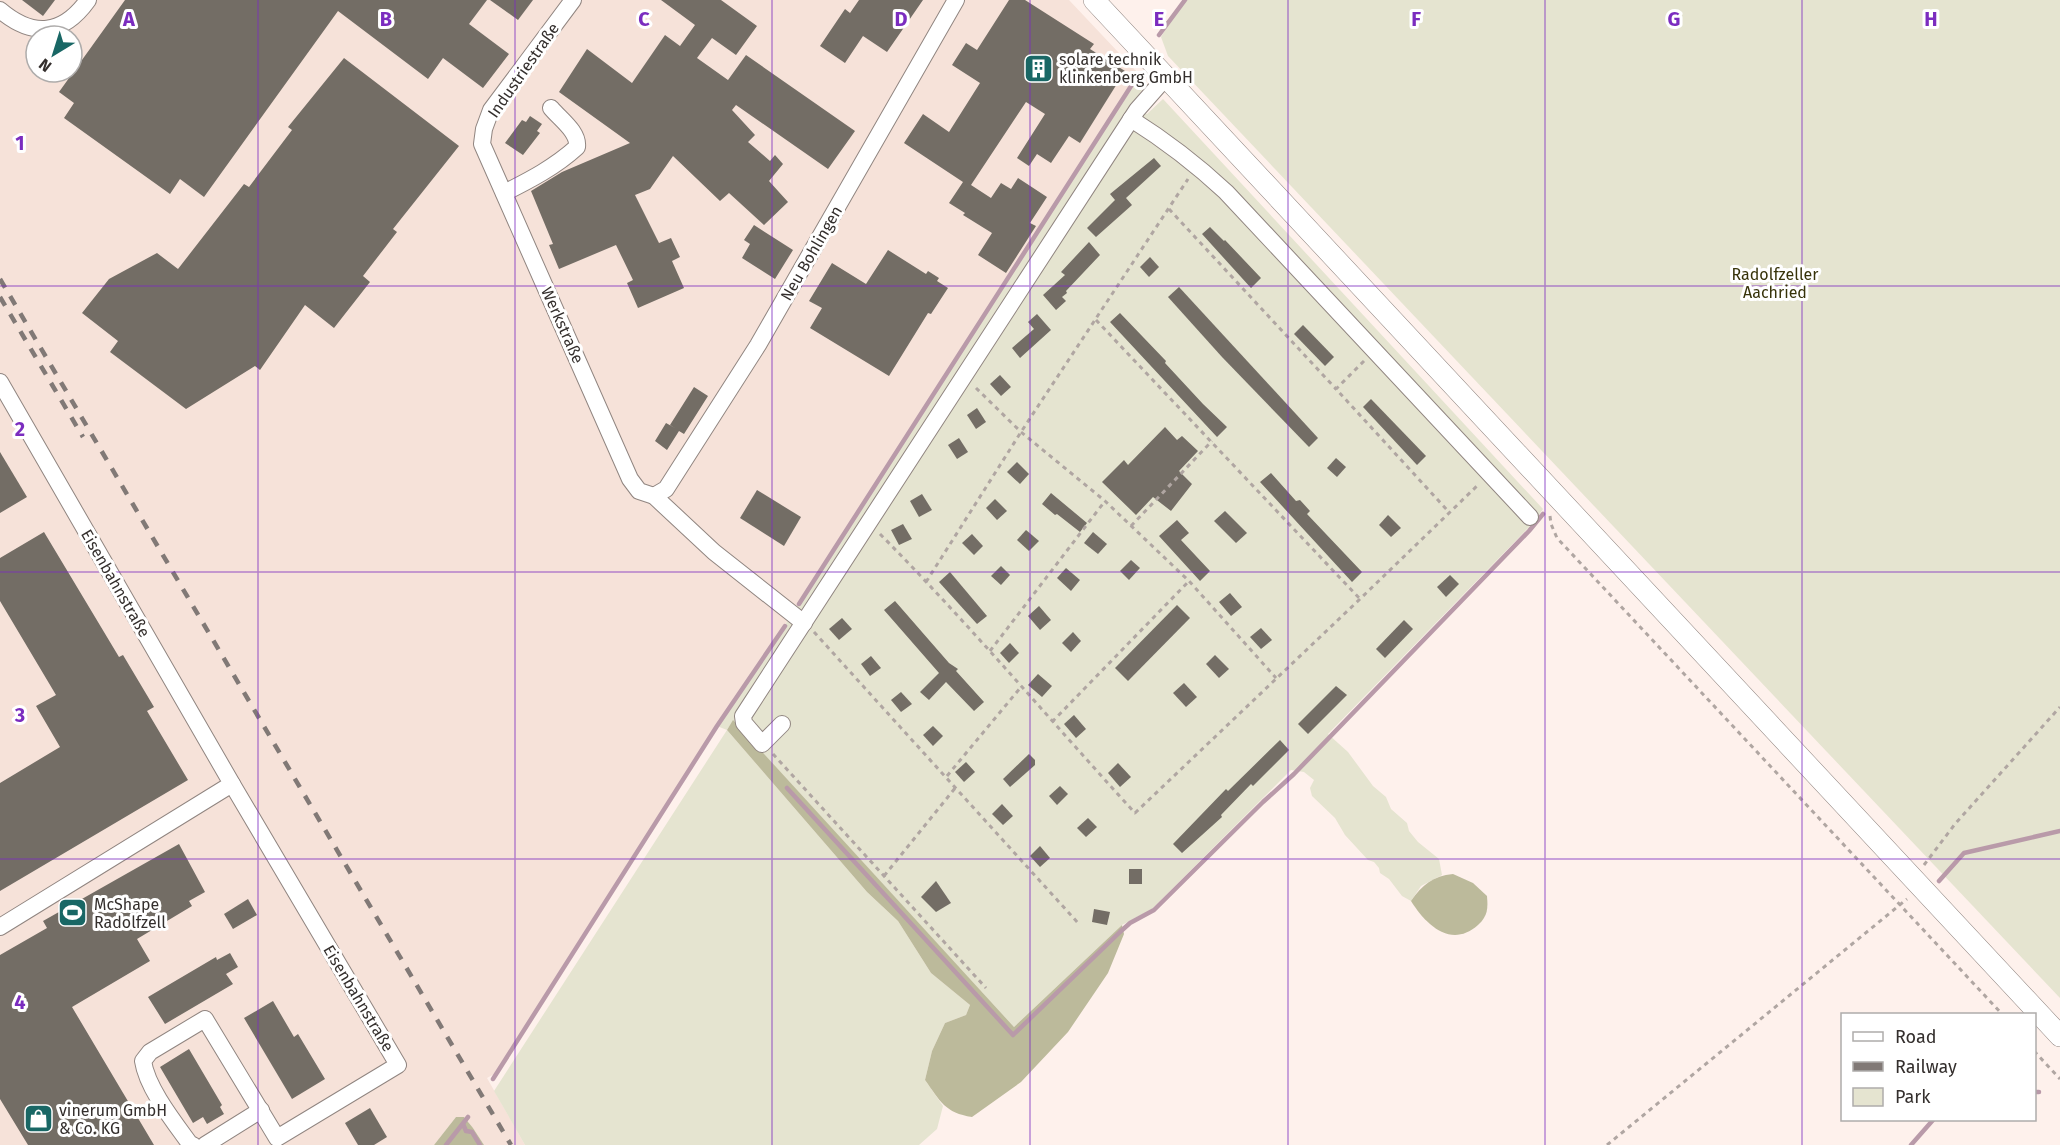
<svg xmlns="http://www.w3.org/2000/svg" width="2060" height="1145" font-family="'Fira Sans',sans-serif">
  <rect width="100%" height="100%" fill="#fef1ec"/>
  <path fill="#f6e2d9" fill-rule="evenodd" d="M 0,0 L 1069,0 L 1135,70 L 1133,83 L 799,604 L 717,726 L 496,1073 L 487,1078 L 525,1145 L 484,1145 L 473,1128 L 464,1117 L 456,1117 L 434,1145 L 0,1145 ZM 36,36 L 72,36 L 72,72 L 36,72 Z"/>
  <g fill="#e5e4d0">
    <path d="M 1184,0 L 2060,0 L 2060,998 L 1168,56 L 1161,37 Z"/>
    <path d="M 1135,70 L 1147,82 L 1131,107 L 1147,114 L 1163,99 L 1543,509 L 1534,522 L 1328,734 L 1348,752 L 1373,786 L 1386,797 L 1391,809 L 1407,823 L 1409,831 L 1418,842 L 1439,859 L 1442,875 L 1421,886 L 1411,901 L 1402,896 L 1389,879 L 1380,873 L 1379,868 L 1374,862 L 1368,860 L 1345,835 L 1335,818 L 1312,796 L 1310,788 L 1314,780 L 1304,772 L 1291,770 L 1152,909 L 1122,925 L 1014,1027 L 733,721 L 727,730 L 867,892 L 898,921 L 931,973 L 970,1005 L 966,1015 L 945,1023 L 932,1051 L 925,1080 L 943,1106 L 937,1129 L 919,1145 L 525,1145 L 494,1091 L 727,730 L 717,726 L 799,604 L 1133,83 Z"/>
  </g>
  <g fill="#bcba9b">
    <path d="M 733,720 L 1014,1027 L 1122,925 L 1124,934 L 1108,973 L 1068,1032 L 1021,1082 L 972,1117 C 945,1113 940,1101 925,1080 L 932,1051 L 945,1023 L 966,1015 L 970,1005 L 931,973 L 898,921 L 867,892 L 727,730 Z"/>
    <path d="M 1453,874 L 1473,883 L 1487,896 C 1488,908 1488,916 1478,925 C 1451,949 1426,925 1411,901 C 1422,885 1433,876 1453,874 Z"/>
    <path d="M 456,1117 L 464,1117 L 473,1128 L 484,1145 L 434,1145 Z"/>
  </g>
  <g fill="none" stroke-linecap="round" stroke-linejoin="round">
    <g stroke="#b99aa9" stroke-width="4.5">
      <path d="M 1159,35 L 1185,0"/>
      <path d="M 799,604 L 1133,83"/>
      <path d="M 787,788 L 1013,1035 L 1120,932 L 1130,923 L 1154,910 L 1263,802 L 1294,774 L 1529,531 L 1543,514"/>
      <path d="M 1939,881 L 1964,853 L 2060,831"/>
      <path d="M 493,1079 L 717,726 L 785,626"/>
      <path d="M 2034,1092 L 2039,1092"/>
      <path d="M 463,1124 L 466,1131 L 472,1132 L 480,1145"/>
      <path d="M 446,1145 L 468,1117"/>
      <path d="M 1911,1145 L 1933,1120"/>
    </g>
  </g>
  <g fill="#736d65">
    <path d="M 22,0 L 55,0 L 43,16 Z"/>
    <path d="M 125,0 L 487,0 L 469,24 L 509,54 L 483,88 L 443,58 L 428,79 L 338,11 L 204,197 L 180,179 L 170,194 L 64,118 L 74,103 L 59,92 Z"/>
    <path d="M 490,0 L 533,0 L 518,20 Z"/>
    <path d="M 661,0 L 721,0 L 757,26 L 736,55 L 712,38 L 697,58 L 728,80 L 746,55 L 855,131 L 828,169 L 736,105 L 732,110 L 755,135 L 748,142 L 770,161 L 775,155 L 783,164 L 769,181 L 788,202 L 764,225 L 729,193 L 720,201 L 673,156 L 650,189 L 635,195 L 659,243 L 671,238 L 680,257 L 672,261 L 684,288 L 638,308 L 627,283 L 633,280 L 616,245 L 559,269 L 549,245 L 553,244 L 531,191 L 562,172 L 630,143 L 559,92 L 587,49 L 632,83 L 665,35 L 680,46 L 695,25 Z"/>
    <path d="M 859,0 L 923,0 L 887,52 L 863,36 L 845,63 L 820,46 L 845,9 L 850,13 Z"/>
    <path d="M 1009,0 L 1025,0 L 1094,44 L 1090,49 L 1125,71 L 1080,143 L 1069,136 L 1051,163 L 1037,154 L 1029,166 L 1017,158 L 1045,114 L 1026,102 L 971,185 L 991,198 L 1001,183 L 1011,189 L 1018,178 L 1047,197 L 1030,223 L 1036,226 L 1006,273 L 978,255 L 992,233 L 963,215 L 965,213 L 949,203 L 963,182 L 904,143 L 923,114 L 949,132 L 980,83 L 952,65 L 966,43 L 977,50 Z"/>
    <path d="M 344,58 L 459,146 L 393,229 L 397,232 L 363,276 L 370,282 L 334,328 L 305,305 L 260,370 L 255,366 L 186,409 L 110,352 L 118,341 L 82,313 L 109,279 L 157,253 L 178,269 L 244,184 L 249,187 L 292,130 L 288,127 Z"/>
    <path d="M 530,116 L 542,124 L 537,131 L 540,133 L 523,155 L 505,143 L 522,120 L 526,122 Z"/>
    <path d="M 1154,158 L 1161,166 L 1126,198 L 1132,205 L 1096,237 L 1087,228 L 1115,200 L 1110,194 Z"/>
    <path d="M 754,225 L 793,250 L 775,279 L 742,258 L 750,244 L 744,240 Z"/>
    <path d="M 1210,227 L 1224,241 L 1225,240 L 1261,278 L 1251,288 L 1202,234 Z"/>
    <path d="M 1089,242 L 1100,255 L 1066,291 L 1067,293 L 1062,297 L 1066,301 L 1056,310 L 1043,295 L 1065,275 L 1061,272 Z"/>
    <path d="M 888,250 L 926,274 L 928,271 L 939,278 L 937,281 L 948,288 L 931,314 L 928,313 L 889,376 L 810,328 L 822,308 L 809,301 L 832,263 L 866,284 Z"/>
    <path d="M 1150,257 L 1159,267 L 1149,277 L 1140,267 Z"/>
    <path d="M 1179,287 L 1318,438 L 1309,447 L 1222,357 L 1168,297 Z"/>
    <path d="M 1120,313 L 1166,361 L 1165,363 L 1203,404 L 1227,427 L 1217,437 L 1110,322 Z"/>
    <path d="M 1037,314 L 1051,330 L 1020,358 L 1012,348 L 1034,329 L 1028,322 Z"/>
    <path d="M 1303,325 L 1334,357 L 1325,366 L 1294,334 Z"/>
    <path d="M 1000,375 L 1011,387 L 1001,396 L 990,384 Z"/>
    <path d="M 694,387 L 708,396 L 684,434 L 679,431 L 667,450 L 655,441 L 666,423 L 675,428 L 670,425 Z"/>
    <path d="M 1371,399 L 1426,456 L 1417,465 L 1363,407 Z"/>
    <path d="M 977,408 L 986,422 L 976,429 L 967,415 Z"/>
    <path d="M 1165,427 L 1177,440 L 1182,436 L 1198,451 L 1179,471 L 1192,484 L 1171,511 L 1153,497 L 1136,515 L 1102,482 L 1124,460 L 1128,465 Z"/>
    <path d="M 959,438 L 968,452 L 957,459 L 948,445 Z"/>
    <path d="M 0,452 L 27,497 L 0,513 Z"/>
    <path d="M 1336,458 L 1346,467 L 1337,477 L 1327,468 Z"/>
    <path d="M 1017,462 L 1029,474 L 1020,484 L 1007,472 Z"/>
    <path d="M 1271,473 L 1296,501 L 1300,500 L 1310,511 L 1307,514 L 1362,572 L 1352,582 L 1260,482 Z"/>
    <path d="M 757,490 L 801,517 L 784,546 L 740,518 Z"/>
    <path d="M 1051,493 L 1087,523 L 1080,532 L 1057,514 L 1055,515 L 1042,504 Z"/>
    <path d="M 922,494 L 932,510 L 919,517 L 910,501 Z"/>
    <path d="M 995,499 L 1007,511 L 997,520 L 986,508 Z"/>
    <path d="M 1225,511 L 1247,533 L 1236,543 L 1214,521 Z"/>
    <path d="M 1388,515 L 1401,528 L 1391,537 L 1379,525 Z"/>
    <path d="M 1177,520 L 1189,533 L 1181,540 L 1210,571 L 1200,581 L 1159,536 Z"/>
    <path d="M 903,524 L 912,539 L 899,545 L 891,530 Z"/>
    <path d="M 1026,530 L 1039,541 L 1029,551 L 1017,540 Z"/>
    <path d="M 44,532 L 119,657 L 123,655 L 154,707 L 147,711 L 188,780 L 0,891 L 0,783 L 60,747 L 36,706 L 56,695 L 0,601 L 0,558 Z"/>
    <path d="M 1093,532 L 1107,544 L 1098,554 L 1084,543 Z"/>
    <path d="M 972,534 L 983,546 L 974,555 L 962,543 Z"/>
    <path d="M 1131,560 L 1140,568 L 1129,580 L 1120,571 Z"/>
    <path d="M 1001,566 L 1010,575 L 1001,585 L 991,576 Z"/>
    <path d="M 1066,568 L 1080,580 L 1071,591 L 1057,578 Z"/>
    <path d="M 950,572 L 987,616 L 977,624 L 939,582 Z"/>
    <path d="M 1450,575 L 1459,584 L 1446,597 L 1437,587 Z"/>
    <path d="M 1230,593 L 1242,607 L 1231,616 L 1219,602 Z"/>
    <path d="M 895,601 L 949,663 L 958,669 L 956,671 L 984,702 L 974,711 L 946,682 L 929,700 L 920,692 L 939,673 L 884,610 Z"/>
    <path d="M 1177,605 L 1190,618 L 1128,681 L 1115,668 Z"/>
    <path d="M 1039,606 L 1051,620 L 1040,630 L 1028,616 Z"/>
    <path d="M 842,618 L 852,629 L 839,640 L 829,629 Z"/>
    <path d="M 1404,620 L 1413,629 L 1385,658 L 1376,649 Z"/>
    <path d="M 1261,628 L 1272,640 L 1261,649 L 1250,637 Z"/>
    <path d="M 1073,632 L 1081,641 L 1071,652 L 1062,643 Z"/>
    <path d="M 1010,643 L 1019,653 L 1009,663 L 1000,653 Z"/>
    <path d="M 1215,655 L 1229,669 L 1219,678 L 1206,664 Z"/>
    <path d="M 871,656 L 881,668 L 870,676 L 861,664 Z"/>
    <path d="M 1038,674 L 1052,686 L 1042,697 L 1028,685 Z"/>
    <path d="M 1184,683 L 1197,697 L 1186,707 L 1173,693 Z"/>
    <path d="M 1336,686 L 1347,695 L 1308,734 L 1298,724 Z"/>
    <path d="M 901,692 L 912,704 L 901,712 L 891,700 Z"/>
    <path d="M 1074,715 L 1086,729 L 1076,738 L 1064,724 Z"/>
    <path d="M 933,726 L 943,736 L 933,746 L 923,735 Z"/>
    <path d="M 1280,740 L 1289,750 L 1253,786 L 1251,784 L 1221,815 L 1222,817 L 1182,853 L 1173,844 L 1226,789 L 1228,791 Z"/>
    <path d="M 1029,754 L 1035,760 L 1035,765 L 1010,787 L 1003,779 Z"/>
    <path d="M 966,762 L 975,772 L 964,782 L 955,772 Z"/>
    <path d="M 1118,763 L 1131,777 L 1120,787 L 1108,773 Z"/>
    <path d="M 1060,786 L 1068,794 L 1057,805 L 1049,796 Z"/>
    <path d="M 1002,804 L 1013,816 L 1003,825 L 992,814 Z"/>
    <path d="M 1088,818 L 1097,827 L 1086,837 L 1077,828 Z"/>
    <path d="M 179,844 L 205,892 L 189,901 L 192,906 L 137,939 L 150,961 L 72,1007 L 154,1145 L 28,1145 L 0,1099 L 0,955 L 47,928 L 43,921 Z"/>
    <path d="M 1040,846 L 1050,858 L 1040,867 L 1030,856 Z"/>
    <rect x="1129" y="869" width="13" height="15"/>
    <path d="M 936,881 L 951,903 L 936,912 L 921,897 Z"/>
    <path d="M 248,899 L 257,915 L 233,929 L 224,914 Z"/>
    <path d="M 1094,909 L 1110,912 L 1107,925 L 1092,922 Z"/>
    <path d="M 230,953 L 238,967 L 226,974 L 233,984 L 165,1024 L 148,997 L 216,957 L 217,960 Z"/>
    <path d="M 273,1001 L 294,1037 L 298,1034 L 325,1079 L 292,1099 L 244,1018 Z"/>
    <path d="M 189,1049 L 222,1105 L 220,1107 L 224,1114 L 207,1124 L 203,1117 L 193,1123 L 160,1067 Z"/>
    <path d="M 370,1108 L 387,1137 L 374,1145 L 358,1145 L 345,1123 Z"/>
  </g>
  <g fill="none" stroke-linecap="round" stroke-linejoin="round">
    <defs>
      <g id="minor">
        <path d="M 573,0 L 491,110 L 484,129 L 482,144 L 630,479 L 639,491 L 654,496 L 714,552 L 804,623"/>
        <path d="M 0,10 C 33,38 63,35 88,0"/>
        <path d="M 1131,119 C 1166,141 1196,164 1226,192 L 1530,517"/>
        <path d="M 504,193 C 530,180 555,167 577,147 C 579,132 560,119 551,108"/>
        <path d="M 0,382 L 232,784 L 0,927"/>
        <path d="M 654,496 L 666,489 L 758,345 L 956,0"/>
        <path d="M 782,724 L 762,744 L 744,723 L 743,716 L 1137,110 L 1166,77"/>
        <path d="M 193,1145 L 190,1144 C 174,1122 147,1088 143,1061 L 150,1052 L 205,1019 L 277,1138 L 398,1065 L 232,784"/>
        <path d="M 205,1145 L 261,1110"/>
      </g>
      <path id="major" d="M 1094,0 L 2060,1036"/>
    </defs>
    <use href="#minor" stroke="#908580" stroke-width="18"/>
    <use href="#major" stroke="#908580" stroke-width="22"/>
    <g stroke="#b0a6a2" stroke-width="3" stroke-dasharray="4.5 4.5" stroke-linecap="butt">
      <path d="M 1169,209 L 1336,389"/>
      <path d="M 1096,320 L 1360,599"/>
      <path d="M 1364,361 L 1336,389 L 1448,511"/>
      <path d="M 976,388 L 1021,432 L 1105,501 L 1189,581 L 1276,678"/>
      <path d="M 1550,516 L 1551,524 L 1557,538 L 2002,1014"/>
      <path d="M 1131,526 L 1212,441"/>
      <path d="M 880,534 C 969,624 1050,720 1135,813 L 1360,599 L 1479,484"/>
      <path d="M 926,582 L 1021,432 L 1188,179"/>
      <path d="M 814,632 L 1079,924"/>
      <path d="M 990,651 L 1105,501"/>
      <path d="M 1052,722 L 1189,581"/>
      <path d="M 773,754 L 986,988"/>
      <path d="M 947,776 L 1021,687"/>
      <path d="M 1924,865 L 1955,824 L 2060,707"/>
      <path d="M 884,876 L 956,787"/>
      <path d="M 2034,1051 L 2060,1079"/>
      <path d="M 1607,1145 L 1907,899"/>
    </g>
    <use href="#minor" stroke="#fff" stroke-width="16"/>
    <use href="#major" stroke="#fff" stroke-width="21"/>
    <g stroke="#817976" stroke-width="4.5" stroke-dasharray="10 10" stroke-linecap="butt">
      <path d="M 0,279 L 511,1145"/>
      <path d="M 0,297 L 83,437"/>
    </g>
  </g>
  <path fill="none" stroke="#7b2cbf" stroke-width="1.5" stroke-opacity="0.55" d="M 258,0 L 258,1145M 515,0 L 515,1145M 772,0 L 772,1145M 1030,0 L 1030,1145M 1288,0 L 1288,1145M 1545,0 L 1545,1145M 1802,0 L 1802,1145M 0,286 L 2060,286M 0,572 L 2060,572M 0,859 L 2060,859"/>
  <defs>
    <symbol id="building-square" viewBox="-11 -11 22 22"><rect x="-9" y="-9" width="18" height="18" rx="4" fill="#196765" stroke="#fff"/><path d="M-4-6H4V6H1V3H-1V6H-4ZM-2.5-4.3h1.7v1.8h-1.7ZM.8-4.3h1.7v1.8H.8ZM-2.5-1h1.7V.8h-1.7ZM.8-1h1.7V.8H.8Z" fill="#fff"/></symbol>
    <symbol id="stadium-square" viewBox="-11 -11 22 22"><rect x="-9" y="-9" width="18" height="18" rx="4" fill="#196765" stroke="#fff"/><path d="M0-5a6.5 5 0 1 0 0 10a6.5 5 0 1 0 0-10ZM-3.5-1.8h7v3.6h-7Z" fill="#fff"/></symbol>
    <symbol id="shop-square" viewBox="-11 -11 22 22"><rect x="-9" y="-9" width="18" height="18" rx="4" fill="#196765" stroke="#fff"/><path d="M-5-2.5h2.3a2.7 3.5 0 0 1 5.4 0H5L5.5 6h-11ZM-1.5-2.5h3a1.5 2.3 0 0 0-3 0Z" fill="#fff"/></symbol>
  </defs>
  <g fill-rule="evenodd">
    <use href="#building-square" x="1022" y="52" width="33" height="33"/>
    <use href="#stadium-square" x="56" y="896" width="33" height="33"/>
    <use href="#shop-square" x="22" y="1102" width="33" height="33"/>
  </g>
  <g text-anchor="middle" stroke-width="6" stroke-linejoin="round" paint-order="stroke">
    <g font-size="16" fill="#342f2d" stroke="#fff" text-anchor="start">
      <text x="1059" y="65">solare technik<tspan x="1059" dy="18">klinkenberg GmbH</tspan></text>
      <text x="94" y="910">McShape<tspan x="94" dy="18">Radolfzell</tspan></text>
      <text x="59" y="1116">vinerum GmbH<tspan x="59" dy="18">&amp; Co. KG</tspan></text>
    </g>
    <g font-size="16" fill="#342f2d" stroke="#fff">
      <text transform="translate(523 70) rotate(-55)" y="6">Industriestraße</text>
      <text transform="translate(811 253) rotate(-60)" y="6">Neu Bohlingen</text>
      <text transform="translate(563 325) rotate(66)" y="6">Werkstraße</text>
      <text transform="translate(116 583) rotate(60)" y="6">Eisenbahnstraße</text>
      <text transform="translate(359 998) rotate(59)" y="6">Eisenbahnstraße</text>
    </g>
    <g font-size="16" fill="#37330a" stroke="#fff">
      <text x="1775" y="280">Radolfzeller<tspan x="1775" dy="18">Aachried</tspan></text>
    </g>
  </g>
  <g font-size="20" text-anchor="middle" font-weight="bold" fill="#7b2cbf" stroke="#fff" stroke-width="6" stroke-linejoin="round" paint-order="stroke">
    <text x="129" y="26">A</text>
    <text x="386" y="26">B</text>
    <text x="644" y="26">C</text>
    <text x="901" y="26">D</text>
    <text x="1159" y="26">E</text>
    <text x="1416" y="26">F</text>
    <text x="1674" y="26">G</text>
    <text x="1931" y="26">H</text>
    <text x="20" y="150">1</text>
    <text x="20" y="436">2</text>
    <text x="20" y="722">3</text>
    <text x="20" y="1009">4</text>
  </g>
  <rect x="1841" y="1013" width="195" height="108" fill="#ffffff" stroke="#aeacab" stroke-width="1.5"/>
  <rect x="1853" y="1032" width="30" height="9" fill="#ffffff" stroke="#aeacab" stroke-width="1.5"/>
  <text x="1895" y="1043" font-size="18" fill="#342f2d">Road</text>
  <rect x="1853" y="1062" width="30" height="9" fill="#817976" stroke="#aeacab" stroke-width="1.5"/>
  <text x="1895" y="1073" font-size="18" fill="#342f2d">Railway</text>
  <rect x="1853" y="1088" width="30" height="18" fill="#e5e4d0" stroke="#aeacab" stroke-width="1.5"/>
  <text x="1895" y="1103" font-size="18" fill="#342f2d">Park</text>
  <g transform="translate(54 54) rotate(218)"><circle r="28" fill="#ffffff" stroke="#aeacab" stroke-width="1.5"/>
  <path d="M0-4.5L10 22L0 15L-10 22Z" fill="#196765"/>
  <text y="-9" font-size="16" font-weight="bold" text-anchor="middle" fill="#342f2d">N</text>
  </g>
</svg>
